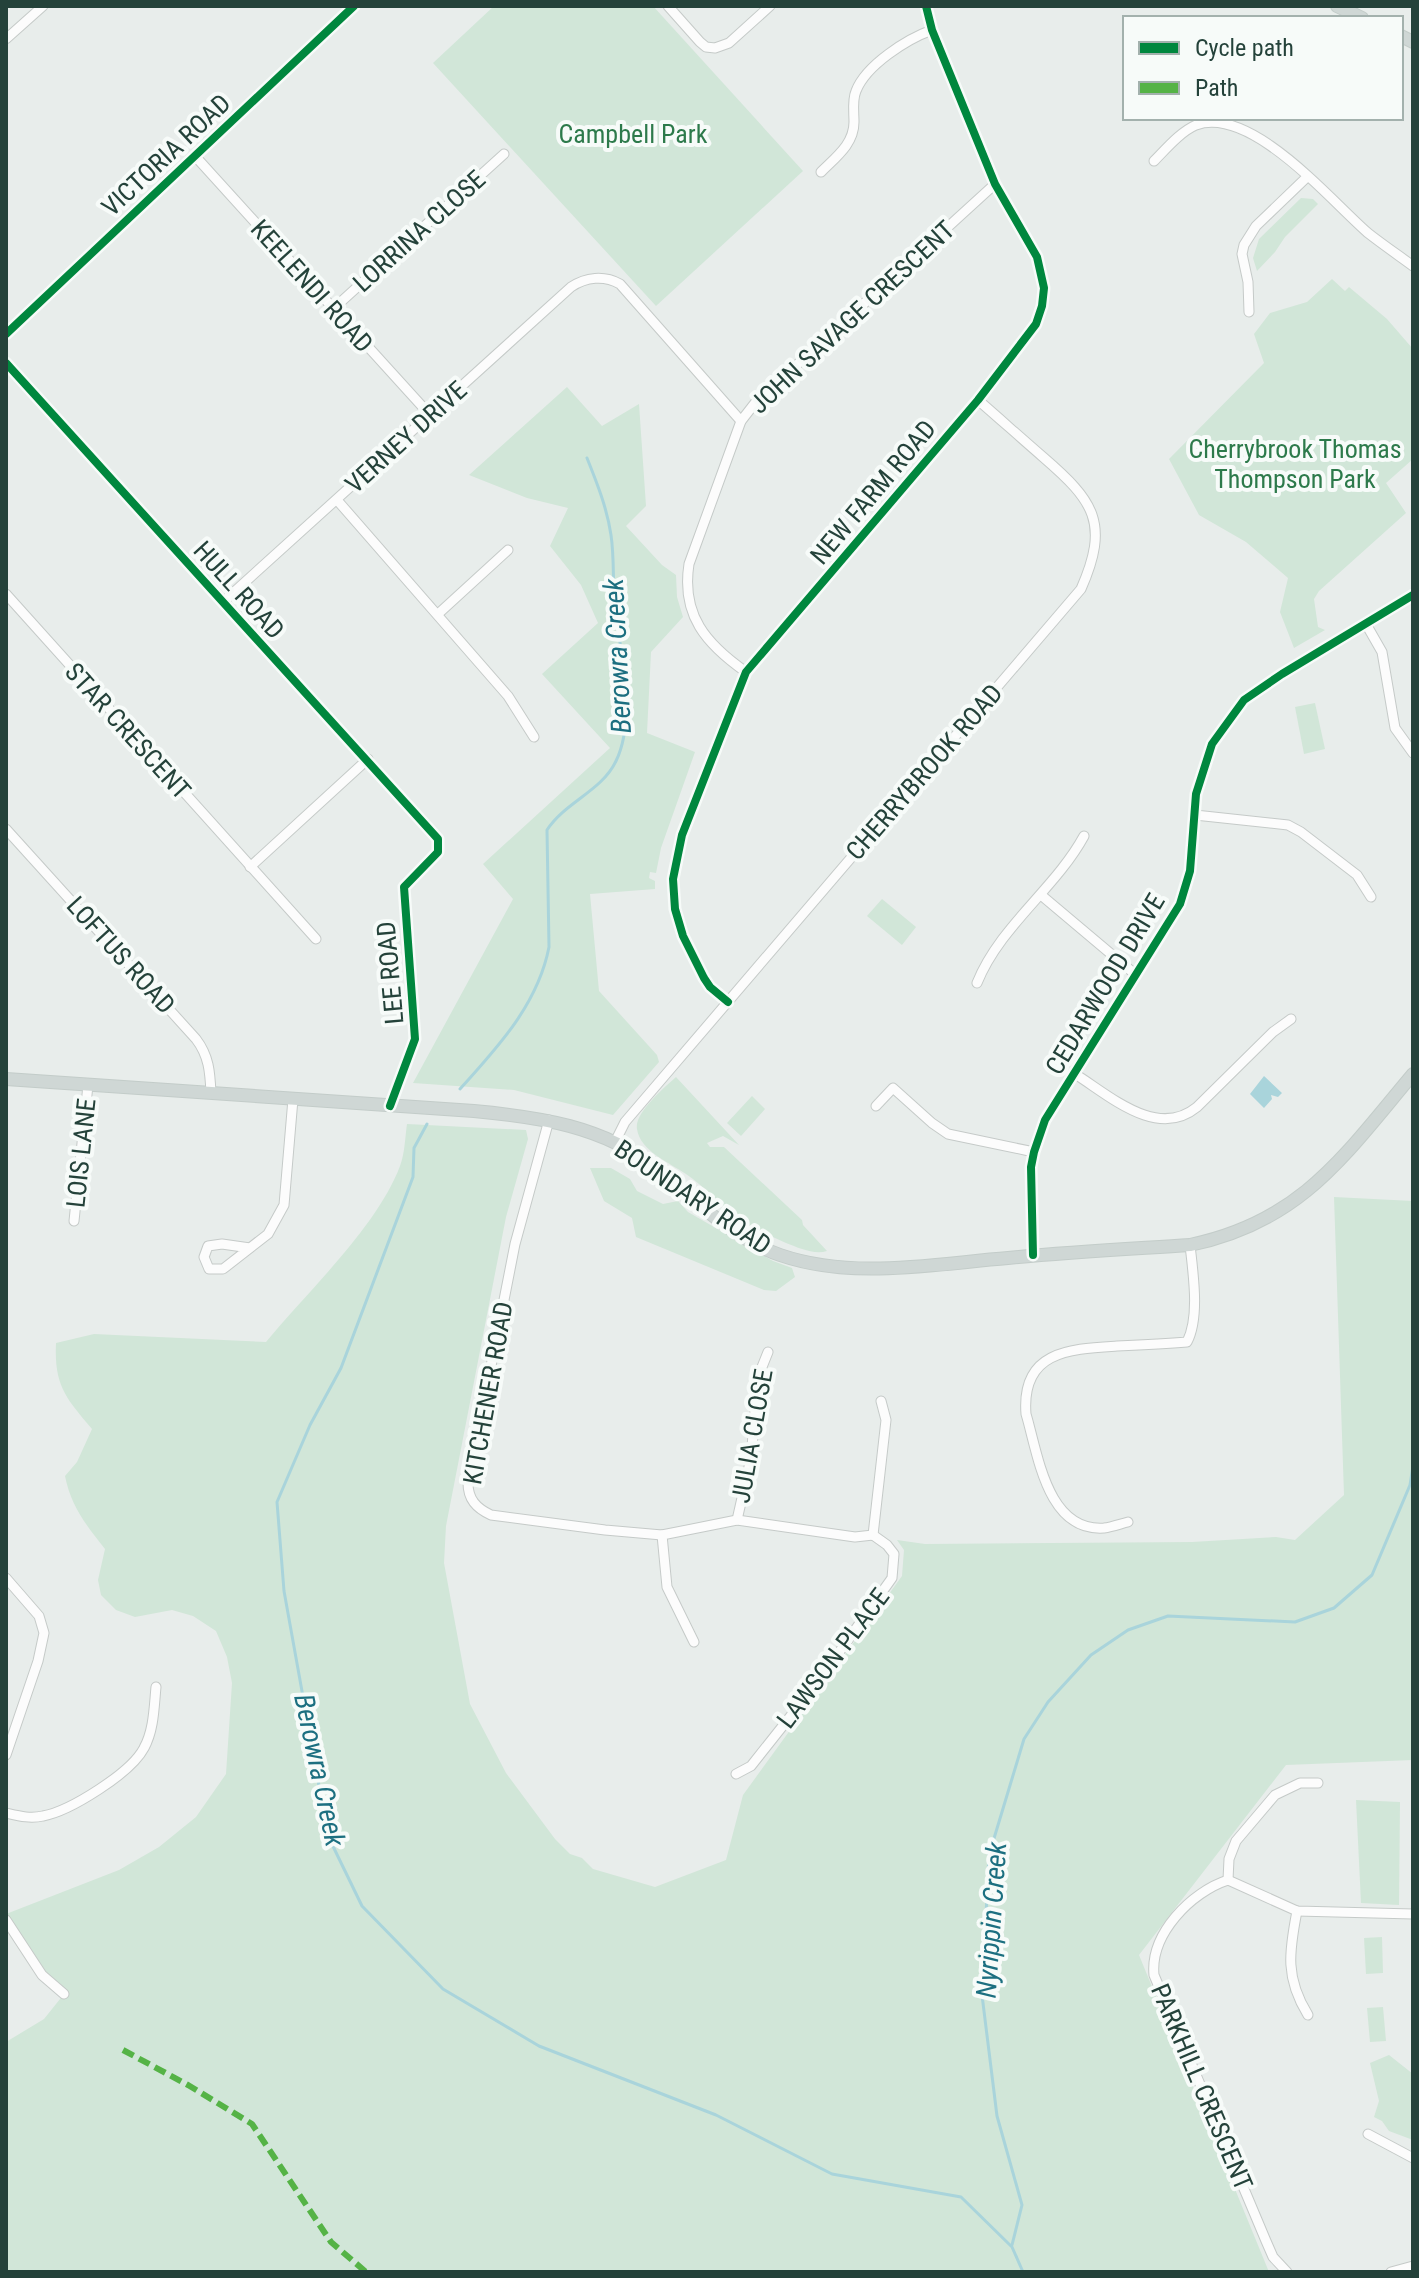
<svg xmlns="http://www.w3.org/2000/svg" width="1419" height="2278" font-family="'Roboto Condensed',sans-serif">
  <rect width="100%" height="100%" fill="#e8edeb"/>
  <g fill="#d1e6d8">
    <path d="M 494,6 L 653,6 L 803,171 L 656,306 L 433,63 Z"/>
    <path d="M 1301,198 L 1313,199 L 1318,204 L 1285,237 L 1275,252 L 1257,271 L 1253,258 L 1259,239 Z"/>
    <path d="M 1332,279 L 1345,291 L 1349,287 L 1387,319 L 1413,349 L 1413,459 L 1386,483 L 1406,513 L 1319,591 L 1314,599 L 1318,627 L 1325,630 L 1294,648 L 1280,612 L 1288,578 L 1246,542 L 1199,515 L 1169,459 L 1264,363 L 1254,334 L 1270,313 L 1307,302 Z"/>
    <path d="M 567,387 L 602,426 L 639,404 L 646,506 L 626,526 L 662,565 L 676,575 L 677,597 L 683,617 L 651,652 L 647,733 L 695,752 L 661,848 L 656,873 L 650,872 L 649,878 L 655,881 L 655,889 L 590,894 L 599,991 L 657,1055 L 659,1062 L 613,1115 L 514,1090 L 413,1083 L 513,899 L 483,864 L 610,748 L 542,674 L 598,623 L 581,585 L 550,546 L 568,508 L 527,498 L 469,475 Z"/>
    <path d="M 1315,703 L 1325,749 L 1304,754 L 1295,707 Z"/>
    <path d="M 882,899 L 916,927 L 902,945 L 867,916 Z"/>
    <path d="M 676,1077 L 739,1145 L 723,1136 L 707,1143 L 710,1147 L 724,1147 L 802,1220 L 803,1225 L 827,1251 C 814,1255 799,1248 786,1243 C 769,1235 752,1229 737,1218 C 719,1204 704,1186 686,1174 C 670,1163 640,1151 637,1129 C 634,1113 665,1087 676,1077 Z"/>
    <path d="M 752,1096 L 765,1109 L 741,1136 L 727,1123 Z"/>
    <path d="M 407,1124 L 526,1130 L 528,1139 L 506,1217 L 446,1526 L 444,1563 L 470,1704 L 506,1773 L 555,1839 L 570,1854 L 582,1858 L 593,1869 L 655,1887 L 726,1860 L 743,1795 L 902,1576 L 904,1550 L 897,1540 L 925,1544 L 1192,1542 L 1276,1537 L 1295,1540 L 1344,1495 L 1334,1197 L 1413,1201 L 1413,1760 L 1286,1765 L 1139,1955 L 1269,2272 L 6,2272 L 6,2042 L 44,2019 L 64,1994 L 42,1975 L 6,1921 L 6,1914 L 119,1870 L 159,1847 L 196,1817 L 226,1774 L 232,1683 L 227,1657 L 216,1631 L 193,1616 L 172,1610 L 135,1617 L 116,1610 L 101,1595 L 98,1580 L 105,1549 C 86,1525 71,1506 65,1476 L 77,1462 L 92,1429 C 66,1398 54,1386 56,1343 L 94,1334 L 266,1342 C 308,1291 377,1227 400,1166 C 405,1153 405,1137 407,1124 Z"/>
    <path d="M 590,1168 L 611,1168 L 630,1179 L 637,1191 L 663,1204 L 678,1201 L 688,1212 L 773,1261 L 792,1268 L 795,1277 L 776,1291 L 764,1290 L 636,1237 L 632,1218 L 604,1201 Z"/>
    <path d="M 1356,1800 L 1400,1802 L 1399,1905 L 1361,1903 Z"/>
    <path d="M 1382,1937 L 1383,1973 L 1366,1974 L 1364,1938 Z"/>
    <path d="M 1383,2007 L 1386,2041 L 1370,2042 L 1367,2008 Z"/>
    <path d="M 1389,2055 L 1413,2074 L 1413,2140 L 1389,2131 L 1382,2121 L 1374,2117 L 1379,2101 L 1370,2063 Z"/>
  </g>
  <path fill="#a9d4db" d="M 1264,1076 L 1282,1093 L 1278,1097 L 1271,1095 L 1272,1099 L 1264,1108 L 1250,1094 Z"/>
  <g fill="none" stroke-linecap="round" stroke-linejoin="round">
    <g stroke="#a9d4db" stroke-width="3">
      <path d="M 460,1089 C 498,1047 538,1004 549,947 L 547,830 C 565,802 602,791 616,761 C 638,716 618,645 614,596 C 613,576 614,555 611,535 C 607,508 597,483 587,458"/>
      <path d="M 427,1124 L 414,1148 L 413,1177 L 341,1368 L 310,1425 L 277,1502 L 284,1591 L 328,1836 L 362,1906 L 443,1989 L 539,2046 L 716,2115 L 832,2174 L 961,2197 L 1012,2247 L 1023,2272"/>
      <path d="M 1012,2245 L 1022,2205 L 997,2116 L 982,1995 L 989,1855 L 1024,1739 L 1048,1702 L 1091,1655 L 1128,1630 L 1168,1616 L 1295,1622 L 1334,1608 L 1372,1575 L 1410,1485 L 1413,1466"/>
    </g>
    <defs>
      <g id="minor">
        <path d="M 668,6 L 700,42 L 706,47 L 715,48 L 729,43 L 770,6"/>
        <path d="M 6,39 L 43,6"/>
        <path d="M 195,156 L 430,415"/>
        <path d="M 1154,161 C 1166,149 1180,132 1196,125 C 1251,105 1331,201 1368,233 C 1382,244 1398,255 1413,266"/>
        <path d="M 821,172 C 836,157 854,144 854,122 C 854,112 852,100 856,91 C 866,65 907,39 932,30"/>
        <path d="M 333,309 L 504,154"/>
        <path d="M 1249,312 L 1248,282 L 1242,254 L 1244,245 L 1256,226 L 1307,177"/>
        <path d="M 6,334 L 354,6"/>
        <path d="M 6,363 L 438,839 L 438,852 L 404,887 L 415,1039 L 390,1106"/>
        <path d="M 337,500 L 508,696 L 534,737"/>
        <path d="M 6,594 L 316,939"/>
        <path d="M 223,602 L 571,287 C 586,277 604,275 620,284 L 741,421"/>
        <path d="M 438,614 L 508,550"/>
        <path d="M 1366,624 L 1382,652 L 1395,728 L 1413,753"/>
        <path d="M 746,672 C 706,644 681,615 689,564 L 741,421 L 755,403 L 995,184"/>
        <path d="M 1195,815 L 1288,825 L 1301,832 L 1357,875 L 1371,897"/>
        <path d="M 6,829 L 196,1039 C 209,1056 210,1072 211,1093"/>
        <path d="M 250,867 L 368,759"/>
        <path d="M 1041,895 L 1136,975"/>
        <path d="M 977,983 C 1000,926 1055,889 1084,836"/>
        <path d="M 728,1002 L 710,987 L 704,978 L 683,936 L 675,909 L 673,879 L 682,835 L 746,672 L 978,400 L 1036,324 L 1042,306 L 1044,288 L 1037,257 L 995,184 L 932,30 L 926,6"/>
        <path d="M 1075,1074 C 1109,1095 1157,1140 1197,1107 L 1273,1032 L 1291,1019"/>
        <path d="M 876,1106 L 893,1088 L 932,1123 L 948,1134 L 1034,1152"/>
        <path d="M 549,1120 L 515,1244 L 468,1483 C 468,1499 476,1508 491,1515 L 605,1530 L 662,1535 L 737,1520 L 855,1537 L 873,1535"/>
        <path d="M 615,1142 L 625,1122 L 1081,589 C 1110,523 1094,501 1043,457 C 1021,438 1000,419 978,400"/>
        <path d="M 74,1221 L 88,1085"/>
        <path d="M 250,1248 L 222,1244 L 208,1246 L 204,1257 L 209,1269 L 223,1269 L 268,1234 L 284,1205 L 293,1099"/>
        <path d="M 1033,1255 L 1031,1167 L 1034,1152 L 1045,1120 L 1180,904 L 1190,871 L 1196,794 L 1212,744 L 1244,700 L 1282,674 L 1413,595"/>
        <path d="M 737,1520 L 751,1458 L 758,1377 L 768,1352"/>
        <path d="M 1128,1522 C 1120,1524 1112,1527 1104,1528 C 1047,1532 1038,1454 1026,1414 C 1021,1351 1069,1349 1117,1346 C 1140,1345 1163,1344 1187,1342 C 1200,1317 1193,1273 1190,1245"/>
        <path d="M 662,1535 L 667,1587 L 694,1642"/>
        <path d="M 873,1535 L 886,1420 L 881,1401"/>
        <path d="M 6,1578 L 39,1616 L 44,1633 L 38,1661 L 6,1755"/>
        <path d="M 736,1774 L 751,1766 L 820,1679 L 892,1578 L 894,1554 L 887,1545 L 873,1535"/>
        <path d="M 6,1813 C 19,1816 30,1819 43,1816 C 70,1811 131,1773 144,1748 C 154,1730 154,1707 156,1687"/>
        <path d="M 1228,1880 L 1229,1859 L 1236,1841 L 1275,1795 L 1300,1783 L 1318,1783"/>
        <path d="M 1297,1911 C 1289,1952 1285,1978 1308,2015"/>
        <path d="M 6,1920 L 42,1975 L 64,1994"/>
        <path d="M 1368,2134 L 1413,2158"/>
        <path d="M 1287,2272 L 1273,2257 L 1266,2241 L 1154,1975 C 1150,1934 1191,1892 1228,1880 L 1297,1911 L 1413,1914"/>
        <path d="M 1391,2272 L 1413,2266"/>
      </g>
      <g id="major">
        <path d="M 1337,6 L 1362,18"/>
        <path d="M 1401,36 L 1413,42"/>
        <path d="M 6,1079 L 474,1111 C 539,1117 603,1126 656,1168 C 695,1199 731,1238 780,1255 C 853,1280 933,1264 1008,1258 C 1069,1252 1129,1249 1190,1245 C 1301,1222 1344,1156 1413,1074"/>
      </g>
    </defs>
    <use href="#minor" stroke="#c5cac8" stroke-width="11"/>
    <use href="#major" stroke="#c3ccc9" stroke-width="14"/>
    <use href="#minor" stroke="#fcfcfc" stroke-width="9"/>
    <use href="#major" stroke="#cfd7d5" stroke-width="12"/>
    <path stroke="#55b346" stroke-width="6" stroke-dasharray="12 6" stroke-linecap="butt" d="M 123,2050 L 188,2085 L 252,2124 L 331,2242 L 366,2272"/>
    <defs>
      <g id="cycleway">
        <path d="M 6,334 L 354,6"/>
        <path d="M 6,363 L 438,839 L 438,852 L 404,887 L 415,1039 L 390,1106"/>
        <path d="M 728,1002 L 710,987 L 704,978 L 683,936 L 675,909 L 673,879 L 682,835 L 746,672 L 978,400 L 1036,324 L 1042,306 L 1044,288 L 1037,257 L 995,184 L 932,30 L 926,6"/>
        <path d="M 1033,1255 L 1031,1167 L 1034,1152 L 1045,1120 L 1180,904 L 1190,871 L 1196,794 L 1212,744 L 1244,700 L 1282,674 L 1413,595"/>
      </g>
    </defs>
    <use href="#cycleway" stroke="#f7fbf9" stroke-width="13"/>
    <use href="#cycleway" stroke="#00873e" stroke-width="8"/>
  </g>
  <g text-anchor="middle" stroke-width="8" stroke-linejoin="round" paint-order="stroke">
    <g font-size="26" fill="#2d7a4b" stroke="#f7fbf9">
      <text x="633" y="143">Campbell Park</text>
      <text x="1295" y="458">Cherrybrook Thomas<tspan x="1295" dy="30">Thompson Park</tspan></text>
    </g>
    <g font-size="26" fill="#24423a" stroke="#f7fbf9">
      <text transform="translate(166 155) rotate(-43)" y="9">VICTORIA ROAD</text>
      <text transform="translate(419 231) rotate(-42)" y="9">LORRINA CLOSE</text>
      <text transform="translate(312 286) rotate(48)" y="9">KEELENDI ROAD</text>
      <text transform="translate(852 317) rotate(-43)" y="9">JOHN SAVAGE CRESCENT</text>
      <text transform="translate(406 437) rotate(-42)" y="9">VERNEY DRIVE</text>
      <text transform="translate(873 492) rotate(-50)" y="9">NEW FARM ROAD</text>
      <text transform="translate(239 590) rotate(48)" y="9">HULL ROAD</text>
      <text transform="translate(128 731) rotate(48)" y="9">STAR CRESCENT</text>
      <text transform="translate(924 772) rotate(-49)" y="9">CHERRYBROOK ROAD</text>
      <text transform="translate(121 955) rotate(48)" y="9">LOFTUS ROAD</text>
      <text transform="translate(390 973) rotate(-95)" y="9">LEE ROAD</text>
      <text transform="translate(1105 984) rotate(-59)" y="9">CEDARWOOD DRIVE</text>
      <text transform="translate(81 1153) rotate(-84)" y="9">LOIS LANE</text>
      <text transform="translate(693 1197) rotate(34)" y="9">BOUNDARY ROAD</text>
      <text transform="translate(488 1393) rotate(-80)" y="9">KITCHENER ROAD</text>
      <text transform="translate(752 1436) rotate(-80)" y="9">JULIA CLOSE</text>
      <text transform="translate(833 1658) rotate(-53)" y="9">LAWSON PLACE</text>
      <text transform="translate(1202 2087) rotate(67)" y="9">PARKHILL CRESCENT</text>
    </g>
    <g font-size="28" font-style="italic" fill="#1c6f80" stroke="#f7fbf9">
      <text transform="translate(617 656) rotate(-93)" y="10">Berowra Creek</text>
      <text transform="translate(320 1770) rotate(78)" y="10">Berowra Creek</text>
      <text transform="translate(991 1920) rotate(-86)" y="10">Nyrippin Creek</text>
    </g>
  </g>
  <rect width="1419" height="2278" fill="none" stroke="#24423a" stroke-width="16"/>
  <rect x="1123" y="16" width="280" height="104" fill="#f7fbf9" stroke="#a3b1ad" stroke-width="2"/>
  <rect x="1139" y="42" width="40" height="12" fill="#00873e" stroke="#a3b1ad" stroke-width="2"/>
  <text x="1195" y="56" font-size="24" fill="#24423a">Cycle path</text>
  <rect x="1139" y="82" width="40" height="12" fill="#55b346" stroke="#a3b1ad" stroke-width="2"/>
  <text x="1195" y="96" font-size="24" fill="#24423a">Path</text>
</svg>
